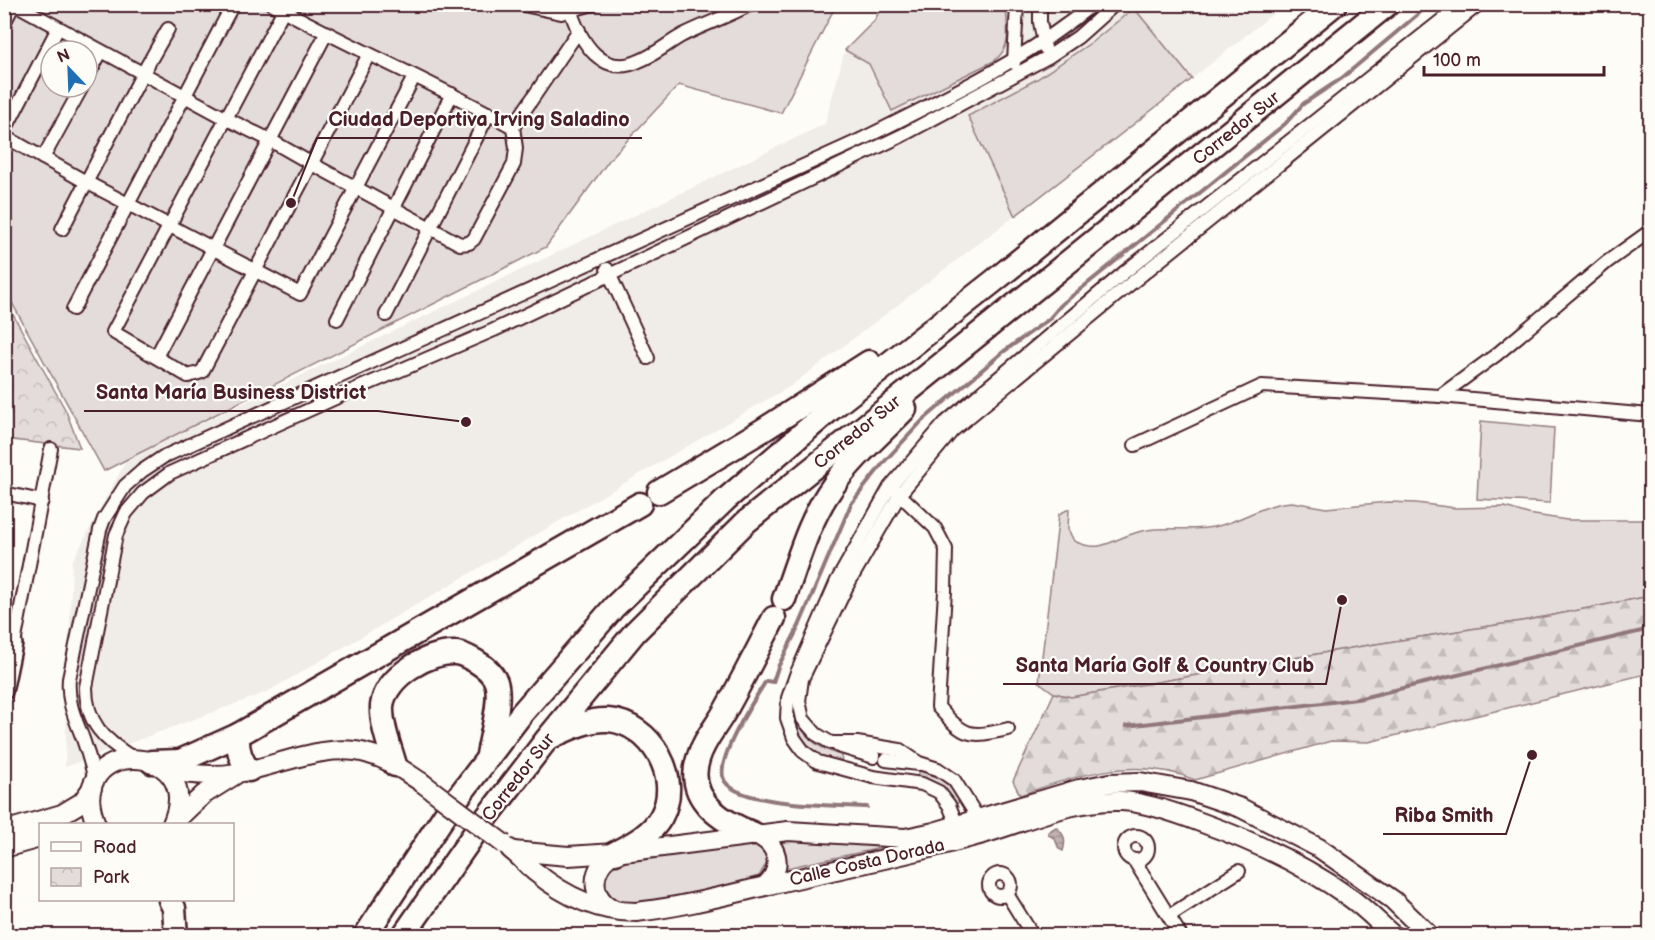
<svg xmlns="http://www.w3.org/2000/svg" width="1655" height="940" font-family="'Balsamiq Sans',sans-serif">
  <defs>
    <pattern id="forest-firs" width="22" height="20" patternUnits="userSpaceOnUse" patternTransform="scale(1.5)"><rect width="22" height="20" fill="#e3dcda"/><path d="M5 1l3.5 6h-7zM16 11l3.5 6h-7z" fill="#c4bcbb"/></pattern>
    <pattern id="park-crowns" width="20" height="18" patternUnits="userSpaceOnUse" patternTransform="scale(1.5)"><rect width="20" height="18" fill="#e3dcda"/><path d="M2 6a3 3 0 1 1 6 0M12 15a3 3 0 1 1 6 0" fill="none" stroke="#c4bcbb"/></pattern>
    <pattern id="water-rules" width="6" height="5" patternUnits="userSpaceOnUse" patternTransform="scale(1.5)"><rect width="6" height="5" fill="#c0b1b1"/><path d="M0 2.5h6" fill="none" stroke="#9e8f90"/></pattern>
  </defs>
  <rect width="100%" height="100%" fill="#fdfcf7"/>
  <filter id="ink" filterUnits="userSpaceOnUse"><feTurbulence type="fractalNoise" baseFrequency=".0167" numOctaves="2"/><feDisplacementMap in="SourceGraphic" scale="12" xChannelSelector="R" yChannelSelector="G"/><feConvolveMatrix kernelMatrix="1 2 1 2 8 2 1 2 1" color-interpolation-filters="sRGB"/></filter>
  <g filter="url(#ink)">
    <path fill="#f0ece8" d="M 883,5 L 1284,5 L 1123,134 L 792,385 L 267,692 L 65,767 L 72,562 L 127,459 L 825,124 L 845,50 L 874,21 Z"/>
    <g fill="#e3dcda" stroke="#967e82" stroke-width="1.5" fill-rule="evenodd">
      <path d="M 4,5 L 836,5 L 781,113 L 679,85 L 610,159 L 546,247 L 104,471 L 5,290 ZM 51,51 L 87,51 L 87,87 L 51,87 Z"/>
      <path d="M 883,5 L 1006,5 C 1006,27 1014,45 994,61 L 892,111 L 869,64 L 845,50 L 874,21 Z"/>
      <path d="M 1134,8 L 1192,79 L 1015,216 L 968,116 L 1037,79 L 1092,42 Z"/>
      <path d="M 1481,421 L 1554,428 L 1550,503 L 1477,499 Z"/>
      <path d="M 1292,502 L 1326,508 L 1388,502 L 1416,503 L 1456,508 L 1505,507 L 1528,514 L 1567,520 L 1650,520 L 1650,596 L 1528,620 L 1357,647 L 1071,697 L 1054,693 L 1039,682 L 1059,514 L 1069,509 L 1068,529 L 1074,541 C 1101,554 1110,540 1135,533 C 1161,524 1190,533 1218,526 C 1244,520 1265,503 1292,502 Z"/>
      <path d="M 778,838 L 886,847 L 786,868 L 786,854 Z"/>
      <path d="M 757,843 L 765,852 L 767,862 L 759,876 C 721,886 648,911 611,900 C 601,883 603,872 617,860 Z"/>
    </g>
    <path fill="url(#forest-firs)" stroke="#967e82" stroke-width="1.5" d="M 1650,596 L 1650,673 L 1369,742 L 1331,741 L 1195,780 C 1137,755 1076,775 1020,795 L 1013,781 L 1054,693 L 1071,697 L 1357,647 L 1528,620 Z"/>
    <g fill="url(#park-crowns)" stroke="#967e82" stroke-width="1.5">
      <path d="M 4,298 L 66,411 L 80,448 L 5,439 Z"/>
      <path d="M 796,718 C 799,722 800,727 803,731 C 813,744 825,750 840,755 L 842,758 L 840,761 C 812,762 801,743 793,720 Z"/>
      <path d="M 921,771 C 938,776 949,784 960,798 L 958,803 L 955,803 L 944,790 L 917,778 L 918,773 Z"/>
    </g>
    <path fill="url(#water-rules)" stroke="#91777b" stroke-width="1.5" d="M 1056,827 C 1065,834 1066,841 1063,851 L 1059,849 L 1055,839 L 1049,835 L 1048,832 Z"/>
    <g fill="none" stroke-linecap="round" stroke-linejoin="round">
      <g stroke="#91777b" stroke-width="4">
        <path d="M 1126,726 L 1357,699 L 1650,629"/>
        <path d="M 867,807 C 840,805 730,807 723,777 C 718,755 754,700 766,681 L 773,682 L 778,667 L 799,626 L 851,504 L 884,462 L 922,421 L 1003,352 L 1049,319 L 1061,305 L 1285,124 L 1303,104 L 1342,78 L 1430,4"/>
      </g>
      <defs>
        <g id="minor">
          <path d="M 15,4 L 227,119 L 270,140 L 312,164 L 460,244 L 469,243 L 474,239 L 514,164 L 516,148 L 513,127 C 435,83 351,48 272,4"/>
          <path d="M 519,4 L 561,13 L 593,4"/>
          <path d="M 1040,4 L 1040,22 L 1045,48"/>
          <path d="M 283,11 L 113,332 L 188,376 L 202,372 L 369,54"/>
          <path d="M 571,12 C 581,42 602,78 639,61 C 655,55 668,43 683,35 C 705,24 729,16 751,4"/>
          <path d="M 4,23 L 14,4"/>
          <path d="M 1014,63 L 1017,4"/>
          <path d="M 87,77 L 101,52"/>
          <path d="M 513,127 L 579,30"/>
          <path d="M 4,132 L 58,28"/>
          <path d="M 4,136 L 86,182 L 300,294 L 414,77"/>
          <path d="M 43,158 L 82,87"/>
          <path d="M 62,229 L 143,73 L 168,29"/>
          <path d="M 607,269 L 648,358"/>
          <path d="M 73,309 L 233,4"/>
          <path d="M 386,315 L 489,113"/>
          <path d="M 337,319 L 452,94"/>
          <path d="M 156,357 L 326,34"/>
          <path d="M 1440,396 L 1496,355 L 1607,262 L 1646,234 L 1650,232"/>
          <path d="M 1135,445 L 1262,386 L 1440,396 L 1650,415"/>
          <path d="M 896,491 L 935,528 L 946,549 L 945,591 L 938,707 C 965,737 969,738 1008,729"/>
          <path d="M 4,493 L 42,501"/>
          <path d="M 14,644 L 51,449"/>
          <path d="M 838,746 L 874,757"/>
          <path d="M 133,758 C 104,740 86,723 86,687 L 116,535 L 126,513 L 143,493 L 170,473 L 333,399 L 494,330 L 901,136 L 1048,57 L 1078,37 L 1115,4"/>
          <path d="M 886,760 L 918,764"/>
          <path d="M 95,781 C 92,767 88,753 83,739 C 75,718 67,702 69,679 L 100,530 L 104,519 L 125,486 L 142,471 L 163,457 L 858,141 C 938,101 1023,62 1093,4"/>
          <path d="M 978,818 L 954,780 L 938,769 L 919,763 L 900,750 L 857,743 L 831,743 L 816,734 L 803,719 L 799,701 L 802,679 L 847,586 L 900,494 L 953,430 L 1124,289 L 1479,4"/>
          <path d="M 957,825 L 949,805 L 939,792 L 922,784 L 873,777 L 818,762 L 804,752 L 794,738 L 787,718 L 788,698 L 796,675 L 837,581 L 890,487 L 945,423 L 1126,271 L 1462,4"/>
          <circle cx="1136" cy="848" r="12"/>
          <path d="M 1134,860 L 1181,936"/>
          <circle cx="1000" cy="885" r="11"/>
          <path d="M 1007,894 L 1033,936"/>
          <path d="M 1169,916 L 1239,871"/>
        </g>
        <path id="tertiary" d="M 4,642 L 14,644 L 4,692"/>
        <g id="secondary">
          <path d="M 164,769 C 189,775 212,777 237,773 C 279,766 326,741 369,754 C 388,759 404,771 421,782"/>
          <path d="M 174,822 L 203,795 L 235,775"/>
          <path d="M 96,824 C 60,736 209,739 172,824"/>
          <path d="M 4,831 L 62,814 L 82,802 L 92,788"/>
          <path d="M 754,834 C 778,842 785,868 765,886"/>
          <path d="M 4,848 L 40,838"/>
          <path d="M 510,849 C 519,856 526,864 534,871 C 563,895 598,912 636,912 C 683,907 731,894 778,883 C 843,868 908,855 972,837 C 1022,824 1069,799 1121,801 C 1143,802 1179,814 1200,822 C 1253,841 1303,864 1349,897 C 1365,908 1379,923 1394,936"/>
          <path d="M 513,851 L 568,856 L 615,853 L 788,831 L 905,838 L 934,832 L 1079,789 L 1110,783 L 1140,782 L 1191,791 L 1241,808 L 1319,848 L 1393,900 L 1430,936"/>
          <path d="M 615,910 C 588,898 590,866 615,853"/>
        </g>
        <g id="motorway">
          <path d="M 659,492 L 763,430 L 869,362"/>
          <path d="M 784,599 C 798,561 809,519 833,486 C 853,457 881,434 905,409"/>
          <path d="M 238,735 C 237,749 240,760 249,770"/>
          <path d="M 551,737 C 568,729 588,719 608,720 C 651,723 683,778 661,817 C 651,835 632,844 615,853"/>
          <path d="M 152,762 L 180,761 L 238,735 L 640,504"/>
          <path d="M 395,765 C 390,747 381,725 382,706 C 385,677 429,651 456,653 C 464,654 470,658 477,662 C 485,667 492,672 496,682 C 502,700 491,736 488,755"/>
          <path d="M 754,834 C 722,822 685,799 698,759 C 703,741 716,727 725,711 C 742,681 758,649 774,618"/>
          <path d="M 170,900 L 174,908 L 176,936"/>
          <path d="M 365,936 L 446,813 L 522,713 L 614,607 L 725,500 L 831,409 L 994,281 L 1335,4"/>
          <path d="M 403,936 L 477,830 L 547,739 L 635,632 L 746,522 L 1388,4"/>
        </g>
      </defs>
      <use href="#minor" stroke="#4a1f2b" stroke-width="16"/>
      <use href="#tertiary" stroke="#4a1f2b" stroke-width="20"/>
      <use href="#secondary" stroke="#4a1f2b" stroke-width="22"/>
      <use href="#motorway" stroke="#4a1f2b" stroke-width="27"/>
      <use href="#minor" stroke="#fdfcf7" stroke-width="12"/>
      <use href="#tertiary" stroke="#fdfcf7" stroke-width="15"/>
      <use href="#secondary" stroke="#fdfcf7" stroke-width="18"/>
      <use href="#motorway" stroke="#fdfcf7" stroke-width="22"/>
      <defs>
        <path id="secondary-bridge" d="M 421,782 L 504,844"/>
      </defs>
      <use href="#secondary-bridge" stroke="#4a1f2b" stroke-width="22" stroke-linecap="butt"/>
      <use href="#secondary-bridge" stroke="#fdfcf7" stroke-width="18"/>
    </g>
  </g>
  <g text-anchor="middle" stroke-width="4.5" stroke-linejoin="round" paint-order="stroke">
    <g font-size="18" fill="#4a1f2b" stroke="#fdfcf7">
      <text transform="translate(1236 128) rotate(-39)" y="6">Corredor Sur</text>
      <text transform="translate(857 432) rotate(-39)" y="6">Corredor Sur</text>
      <text transform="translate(518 777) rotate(-52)" y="6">Corredor Sur</text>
      <text transform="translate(867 862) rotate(-13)" y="6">Calle Costa Dorada</text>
    </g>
  </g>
  <path fill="none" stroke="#4a1f2b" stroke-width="2" d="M291 203L317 138H642M466 422L378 411H84M1342 600L1326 684H1003M1532 755L1506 834H1383"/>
  <g fill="#4a1f2b" stroke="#fdfcf7" stroke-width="2">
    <circle cx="291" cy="203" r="6"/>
    <circle cx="466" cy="422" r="6"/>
    <circle cx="1342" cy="600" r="6"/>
    <circle cx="1532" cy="755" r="6"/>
  </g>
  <g font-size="20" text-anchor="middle" font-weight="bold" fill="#4a1f2b" stroke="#fdfcf7" stroke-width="4.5" stroke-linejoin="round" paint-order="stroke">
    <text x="479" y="126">Ciudad Deportiva Irving Saladino</text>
    <text x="231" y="399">Santa María Business District</text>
    <text x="1165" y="672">Santa María Golf &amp; Country Club</text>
    <text x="1444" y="822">Riba Smith</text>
  </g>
  <rect width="1655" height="940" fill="none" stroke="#fdfcf7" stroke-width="24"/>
  <rect x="12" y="12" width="1631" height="916" fill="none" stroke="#4a1f2b" stroke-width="2" filter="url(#ink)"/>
  <rect x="39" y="823" width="195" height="78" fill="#fdfcf7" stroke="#b5a4a5" stroke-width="1.5"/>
  <rect x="51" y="842" width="30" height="9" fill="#fdfcf7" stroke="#b5a4a5" stroke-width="1.5"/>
  <text x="93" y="853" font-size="18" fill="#4a1f2b">Road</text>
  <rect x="51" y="868" width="30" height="18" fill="url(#park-crowns)" stroke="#b5a4a5" stroke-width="1.5"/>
  <text x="93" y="883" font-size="18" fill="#4a1f2b">Park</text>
  <g transform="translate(69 69) rotate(337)"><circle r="28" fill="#fdfcf7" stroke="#b5a4a5" stroke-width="1.5"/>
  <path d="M0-4.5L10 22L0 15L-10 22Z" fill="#1f6fb2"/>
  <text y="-9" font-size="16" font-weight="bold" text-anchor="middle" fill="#4a1f2b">N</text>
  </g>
  <path d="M1424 66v9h180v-9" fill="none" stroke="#4a1f2b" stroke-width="3"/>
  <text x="1433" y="66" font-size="18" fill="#4a1f2b" stroke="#fdfcf7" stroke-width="4.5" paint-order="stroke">100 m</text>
</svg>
